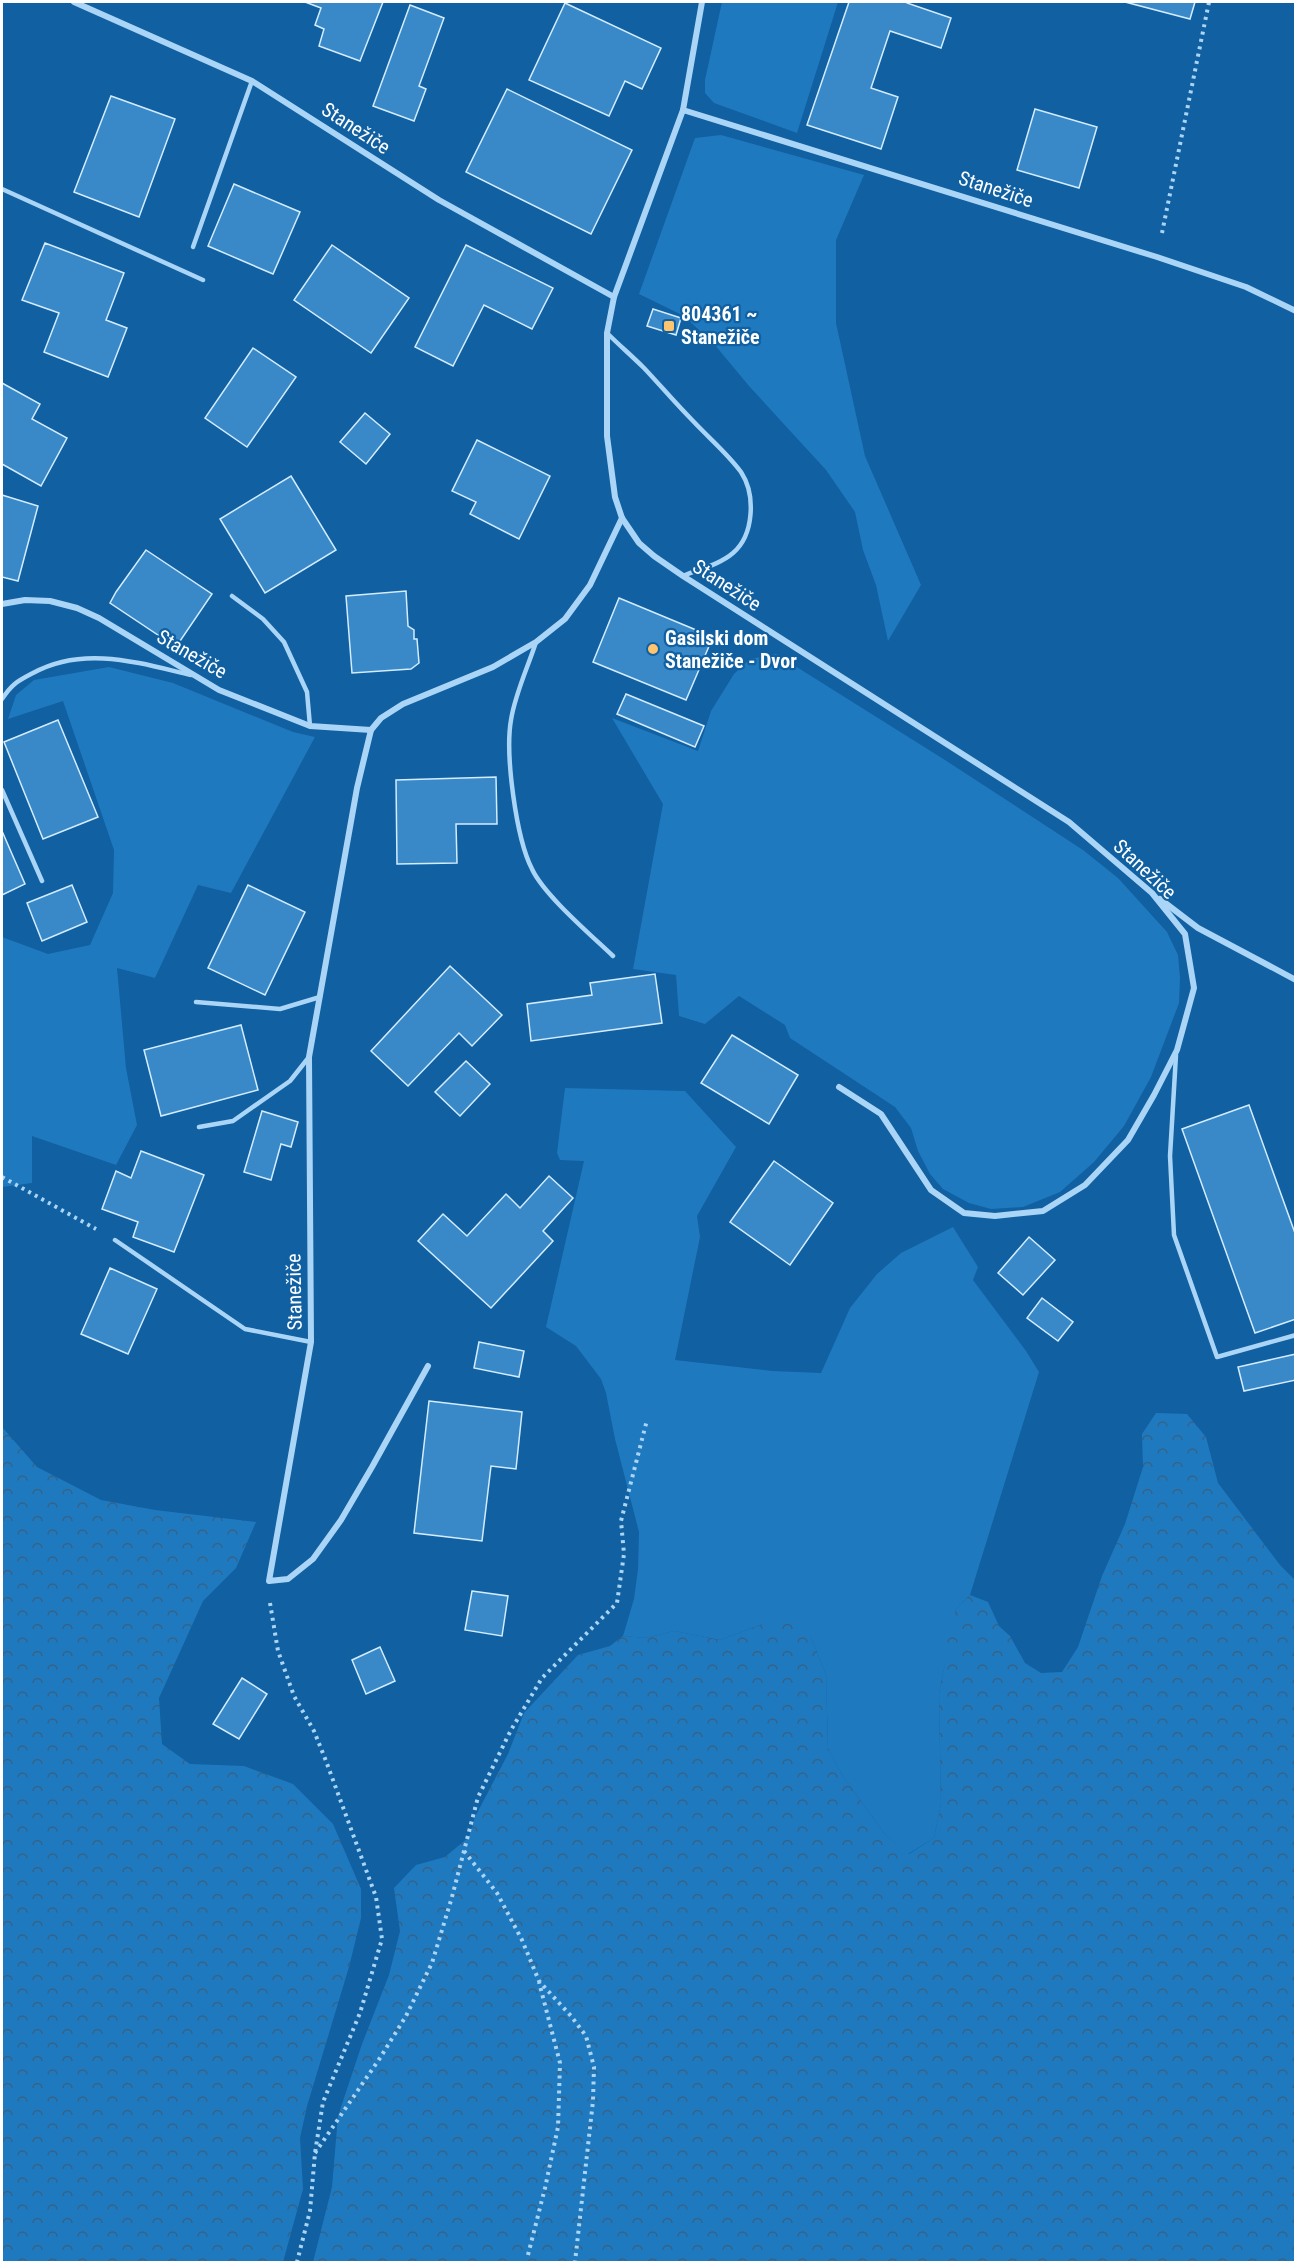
<svg xmlns="http://www.w3.org/2000/svg" width="1297" height="2264" font-family="'Roboto Condensed',sans-serif">
  <defs>
    <pattern id="forest-crowns" width="20" height="18" patternUnits="userSpaceOnUse" patternTransform="scale(1.5)"><rect width="20" height="18" fill="#1f79bf"/><path d="M2 6a3 3 0 1 1 6 0M12 15a3 3 0 1 1 6 0" fill="none" stroke="#366286"/></pattern>
  </defs>
  <rect width="100%" height="100%" fill="#1060a2"/>
  <g fill="#1f79bf">
    <path d="M 722,2 L 838,2 L 797,133 L 714,103 L 705,93 L 705,80 Z"/>
    <path d="M 721,135 L 864,175 L 836,240 L 836,323 L 865,456 L 921,585 L 888,641 L 876,585 L 863,550 L 855,512 L 826,470 L 749,386 L 714,344 L 684,316 L 639,294 L 695,138 Z"/>
    <path d="M 776,654 L 945,760 L 1083,850 L 1118,878 L 1167,932 L 1178,955 L 1180,978 L 1179,1003 L 1151,1077 L 1124,1126 L 1094,1162 L 1060,1192 L 1023,1207 L 991,1209 L 969,1203 L 943,1189 L 930,1174 L 918,1151 L 911,1128 L 895,1107 L 790,1038 L 785,1025 L 739,996 L 705,1024 L 679,1016 L 676,975 L 633,969 L 663,804 L 612,718 L 698,751 L 711,711 L 734,674 L 750,659 Z"/>
    <path d="M 109,667 L 173,683 L 293,732 L 315,737 L 231,893 L 198,885 L 155,978 L 117,968 L 126,1068 L 137,1125 L 116,1165 L 32,1136 L 32,1183 L 2,1187 L 2,937 L 48,954 L 90,945 L 113,893 L 114,850 L 63,701 L 8,719 L 16,695 L 34,680 Z"/>
    <path d="M 565,1088 L 685,1091 L 736,1147 L 697,1216 L 700,1237 L 675,1360 L 772,1371 L 821,1373 L 850,1308 L 877,1274 L 901,1253 L 953,1227 L 978,1267 L 973,1280 L 1026,1351 L 1039,1372 L 970,1595 L 956,1609 L 939,1694 L 941,1804 L 934,1838 L 908,1854 L 886,1836 L 843,1776 L 828,1749 L 826,1675 L 811,1637 L 763,1624 L 720,1640 L 674,1631 L 646,1638 L 623,1636 L 634,1599 L 638,1569 L 639,1532 L 615,1439 L 606,1393 L 601,1379 L 576,1346 L 546,1327 L 584,1161 L 560,1160 L 557,1153 Z"/>
  </g>
  <g fill="url(#forest-crowns)">
    <path d="M 1156,1413 L 1187,1414 L 1206,1437 L 1218,1483 L 1280,1565 L 1295,1580 L 1295,2262 L 313,2262 L 332,2187 L 338,2116 L 362,2044 L 389,1975 L 400,1931 L 394,1888 L 416,1865 L 445,1857 L 469,1837 L 475,1817 L 508,1754 L 524,1713 L 578,1655 L 610,1646 L 623,1636 L 646,1638 L 674,1631 L 720,1640 L 763,1624 L 786,1619 L 811,1637 L 826,1675 L 828,1749 L 843,1776 L 886,1836 L 909,1854 L 934,1838 L 941,1804 L 939,1694 L 944,1669 L 947,1629 L 956,1609 L 970,1595 L 988,1602 L 999,1626 L 1010,1636 L 1025,1663 L 1041,1673 L 1062,1672 L 1078,1647 L 1102,1576 L 1125,1524 L 1143,1467 L 1142,1434 Z"/>
    <path d="M 2,1427 L 37,1467 L 101,1500 L 155,1510 L 256,1522 L 236,1568 L 203,1601 L 159,1698 L 162,1744 L 190,1764 L 244,1766 L 293,1784 L 333,1824 L 361,1889 L 361,1918 L 349,1967 L 307,2106 L 300,2138 L 303,2189 L 283,2262 L 2,2262 Z"/>
  </g>
  <g fill="#3989c8" stroke="#d3ecfe" stroke-width="1.5">
    <path d="M 305,2 L 383,2 L 360,61 L 319,46 L 324,29 L 315,25 L 321,8 Z"/>
    <path d="M 849,2 L 907,2 L 907,3 L 951,18 L 941,48 L 890,31 L 871,88 L 898,97 L 881,149 L 807,125 Z"/>
    <path d="M 1125,2 L 1195,2 L 1190,19 Z"/>
    <path d="M 565,3 L 661,48 L 642,89 L 625,81 L 609,116 L 529,80 Z"/>
    <path d="M 410,5 L 444,18 L 419,86 L 426,89 L 414,121 L 373,106 Z"/>
    <path d="M 507,89 L 632,150 L 591,234 L 466,172 Z"/>
    <path d="M 111,96 L 175,119 L 139,217 L 74,192 Z"/>
    <path d="M 1035,109 L 1097,127 L 1079,188 L 1017,170 Z"/>
    <path d="M 234,184 L 300,212 L 273,274 L 208,246 Z"/>
    <path d="M 45,243 L 124,273 L 106,320 L 127,328 L 108,377 L 44,352 L 59,313 L 22,300 Z"/>
    <path d="M 332,245 L 409,298 L 371,353 L 294,300 Z"/>
    <path d="M 466,245 L 553,288 L 532,329 L 484,305 L 453,366 L 415,347 Z"/>
    <path d="M 653,309 L 681,318 L 676,335 L 647,326 Z"/>
    <path d="M 253,348 L 296,377 L 247,447 L 205,418 Z"/>
    <path d="M 2,383 L 40,404 L 32,419 L 67,438 L 41,486 L 2,464 Z"/>
    <path d="M 365,413 L 390,434 L 366,464 L 340,442 Z"/>
    <path d="M 477,440 L 550,476 L 519,539 L 470,514 L 476,502 L 452,491 Z"/>
    <path d="M 291,476 L 336,550 L 265,593 L 220,519 Z"/>
    <path d="M 2,495 L 38,506 L 18,581 L 2,577 Z"/>
    <path d="M 146,550 L 212,594 L 176,647 L 110,603 L 116,592 Z"/>
    <path d="M 406,591 L 408,626 L 414,630 L 414,639 L 417,639 L 419,663 L 411,669 L 352,673 L 346,596 Z"/>
    <path d="M 619,598 L 713,637 L 686,700 L 593,662 Z"/>
    <path d="M 626,694 L 704,726 L 695,747 L 617,714 Z"/>
    <path d="M 58,720 L 98,817 L 43,839 L 4,742 Z"/>
    <path d="M 496,777 L 497,824 L 456,824 L 457,863 L 397,864 L 396,780 Z"/>
    <path d="M 2,831 L 25,884 L 2,895 Z"/>
    <path d="M 72,885 L 87,922 L 42,941 L 27,903 Z"/>
    <path d="M 248,885 L 305,912 L 265,995 L 208,968 Z"/>
    <path d="M 450,966 L 502,1015 L 472,1046 L 459,1033 L 408,1086 L 371,1051 Z"/>
    <path d="M 655,974 L 662,1023 L 531,1041 L 527,1004 L 592,995 L 590,983 Z"/>
    <path d="M 241,1025 L 258,1090 L 161,1116 L 144,1050 Z"/>
    <path d="M 732,1035 L 798,1075 L 769,1124 L 701,1083 Z"/>
    <path d="M 466,1061 L 490,1084 L 460,1116 L 435,1092 Z"/>
    <path d="M 1249,1105 L 1296,1236 L 1296,1319 L 1255,1333 L 1182,1129 Z"/>
    <path d="M 262,1111 L 298,1122 L 291,1147 L 281,1144 L 271,1180 L 244,1172 Z"/>
    <path d="M 141,1151 L 204,1175 L 174,1252 L 133,1237 L 138,1222 L 102,1209 L 116,1171 L 131,1178 Z"/>
    <path d="M 774,1161 L 833,1203 L 790,1265 L 730,1222 Z"/>
    <path d="M 549,1176 L 573,1198 L 543,1231 L 553,1241 L 491,1308 L 418,1241 L 443,1214 L 467,1236 L 506,1194 L 520,1208 Z"/>
    <path d="M 1029,1237 L 1055,1260 L 1023,1295 L 998,1273 Z"/>
    <path d="M 110,1268 L 157,1289 L 128,1354 L 81,1334 Z"/>
    <path d="M 1042,1298 L 1073,1322 L 1058,1341 L 1027,1318 Z"/>
    <path d="M 479,1342 L 524,1351 L 519,1377 L 474,1368 Z"/>
    <path d="M 1296,1354 L 1296,1380 L 1244,1391 L 1238,1367 Z"/>
    <path d="M 429,1401 L 522,1412 L 516,1469 L 491,1466 L 482,1541 L 414,1533 Z"/>
    <path d="M 472,1591 L 508,1596 L 502,1636 L 465,1630 Z"/>
    <path d="M 380,1647 L 395,1681 L 366,1694 L 352,1660 Z"/>
    <path d="M 242,1678 L 267,1694 L 239,1739 L 213,1724 Z"/>
  </g>
  <g fill="none" stroke-linecap="round" stroke-linejoin="round">
    <g stroke="#aad5f6" stroke-width="4" stroke-dasharray="3 4.5" stroke-linecap="butt">
      <path d="M 1162,233 L 1209,2"/>
      <path d="M 2,1177 L 96,1229"/>
      <path d="M 270,1603 L 278,1651 L 294,1696 L 314,1731 L 326,1761 L 376,1897 L 382,1939 L 360,2013 L 323,2102 L 315,2153 L 310,2211 L 297,2262"/>
      <path d="M 464,1851 L 497,1893 L 522,1940 L 539,1981 L 571,2016 L 586,2036 L 594,2067 L 593,2101 L 575,2262"/>
      <path d="M 315,2153 L 380,2058 L 406,2016 L 432,1963 L 452,1897 L 478,1797 L 511,1730 L 542,1678 L 617,1603 L 624,1554 L 621,1521 L 647,1420"/>
      <path d="M 528,2255 L 545,2188 L 558,2127 L 560,2063 L 539,1982"/>
    </g>
    <g stroke="#aad5f6" stroke-width="4.5">
      <path d="M 2,189 L 203,280"/>
      <path d="M 193,247 L 252,81"/>
      <path d="M 607,333 C 619,345 632,356 644,368 C 661,386 676,404 694,422 C 709,438 728,454 741,472 C 756,495 754,535 733,553 C 719,565 699,569 683,576"/>
      <path d="M 232,596 L 263,619 L 284,642 L 307,692 L 310,726"/>
      <path d="M 536,642 C 528,667 515,694 511,720 C 505,754 516,838 532,869 C 544,895 591,935 613,956"/>
      <path d="M 2,699 C 12,684 16,682 33,673 C 84,645 139,663 191,675"/>
      <path d="M 2,790 L 42,881"/>
      <path d="M 196,1002 L 280,1009 L 320,997"/>
      <path d="M 1176,1055 L 1170,1156 L 1174,1235 L 1217,1357 L 1296,1335"/>
      <path d="M 199,1127 L 233,1121 L 290,1081 L 309,1057"/>
      <path d="M 115,1240 L 245,1329 L 311,1342"/>
    </g>
    <g stroke="#aad5f6" stroke-width="6">
      <path d="M 74,2 L 252,81 L 439,200 L 614,297"/>
      <path d="M 702,2 L 683,110 L 614,297 L 607,333 L 607,436 L 615,497 L 622,518 L 639,543 L 654,556 L 683,576 L 1069,822 L 1152,893 L 1185,934 L 1194,988 L 1177,1050 L 1154,1095 L 1128,1140 L 1085,1185 L 1043,1211 L 995,1216 L 964,1213 L 931,1190 L 881,1114 L 839,1087"/>
      <path d="M 683,110 L 1157,257 L 1246,287 L 1296,311"/>
      <path d="M 2,604 L 25,600 L 50,601 L 77,608 L 99,618 L 219,690 L 310,726 L 371,730"/>
      <path d="M 1160,899 L 1198,928 L 1296,980"/>
      <path d="M 428,1366 L 372,1467 L 341,1520 L 313,1559 L 288,1579 L 269,1581 L 311,1342 L 309,1057 L 357,788 L 371,730 L 381,718 L 403,704 L 493,667 L 536,642 L 565,619 L 590,585 L 622,518"/>
    </g>
  </g>
  <g fill="#ffc56e" stroke="#1060a2" stroke-width="2">
    <rect x="663" y="320" width="12" height="12" rx="3"/>
    <circle cx="653" cy="649" r="6"/>
  </g>
  <g text-anchor="middle" stroke-width="4.5" stroke-linejoin="round" paint-order="stroke">
    <g font-size="20" fill="#fff" stroke="#1060a2">
      <text transform="translate(356 128) rotate(33)" y="7">Stanežiče</text>
      <text transform="translate(996 189) rotate(18)" y="7">Stanežiče</text>
      <text transform="translate(727 585) rotate(33)" y="7">Stanežiče</text>
      <text transform="translate(192 654) rotate(30)" y="7">Stanežiče</text>
      <text transform="translate(1145 869) rotate(43)" y="7">Stanežiče</text>
      <text transform="translate(294 1292) rotate(-91)" y="7">Stanežiče</text>
    </g>
    <g font-size="20" font-weight="bold" fill="#fff" stroke="#1060a2" text-anchor="start">
      <text x="681" y="321">804361 ~<tspan x="681" dy="23">Stanežiče</tspan></text>
      <text x="665" y="645">Gasilski dom<tspan x="665" dy="23">Stanežiče - Dvor</tspan></text>
    </g>
  </g>
  <rect width="1297" height="2264" fill="none" stroke="#ffffff" stroke-width="6"/>
</svg>
